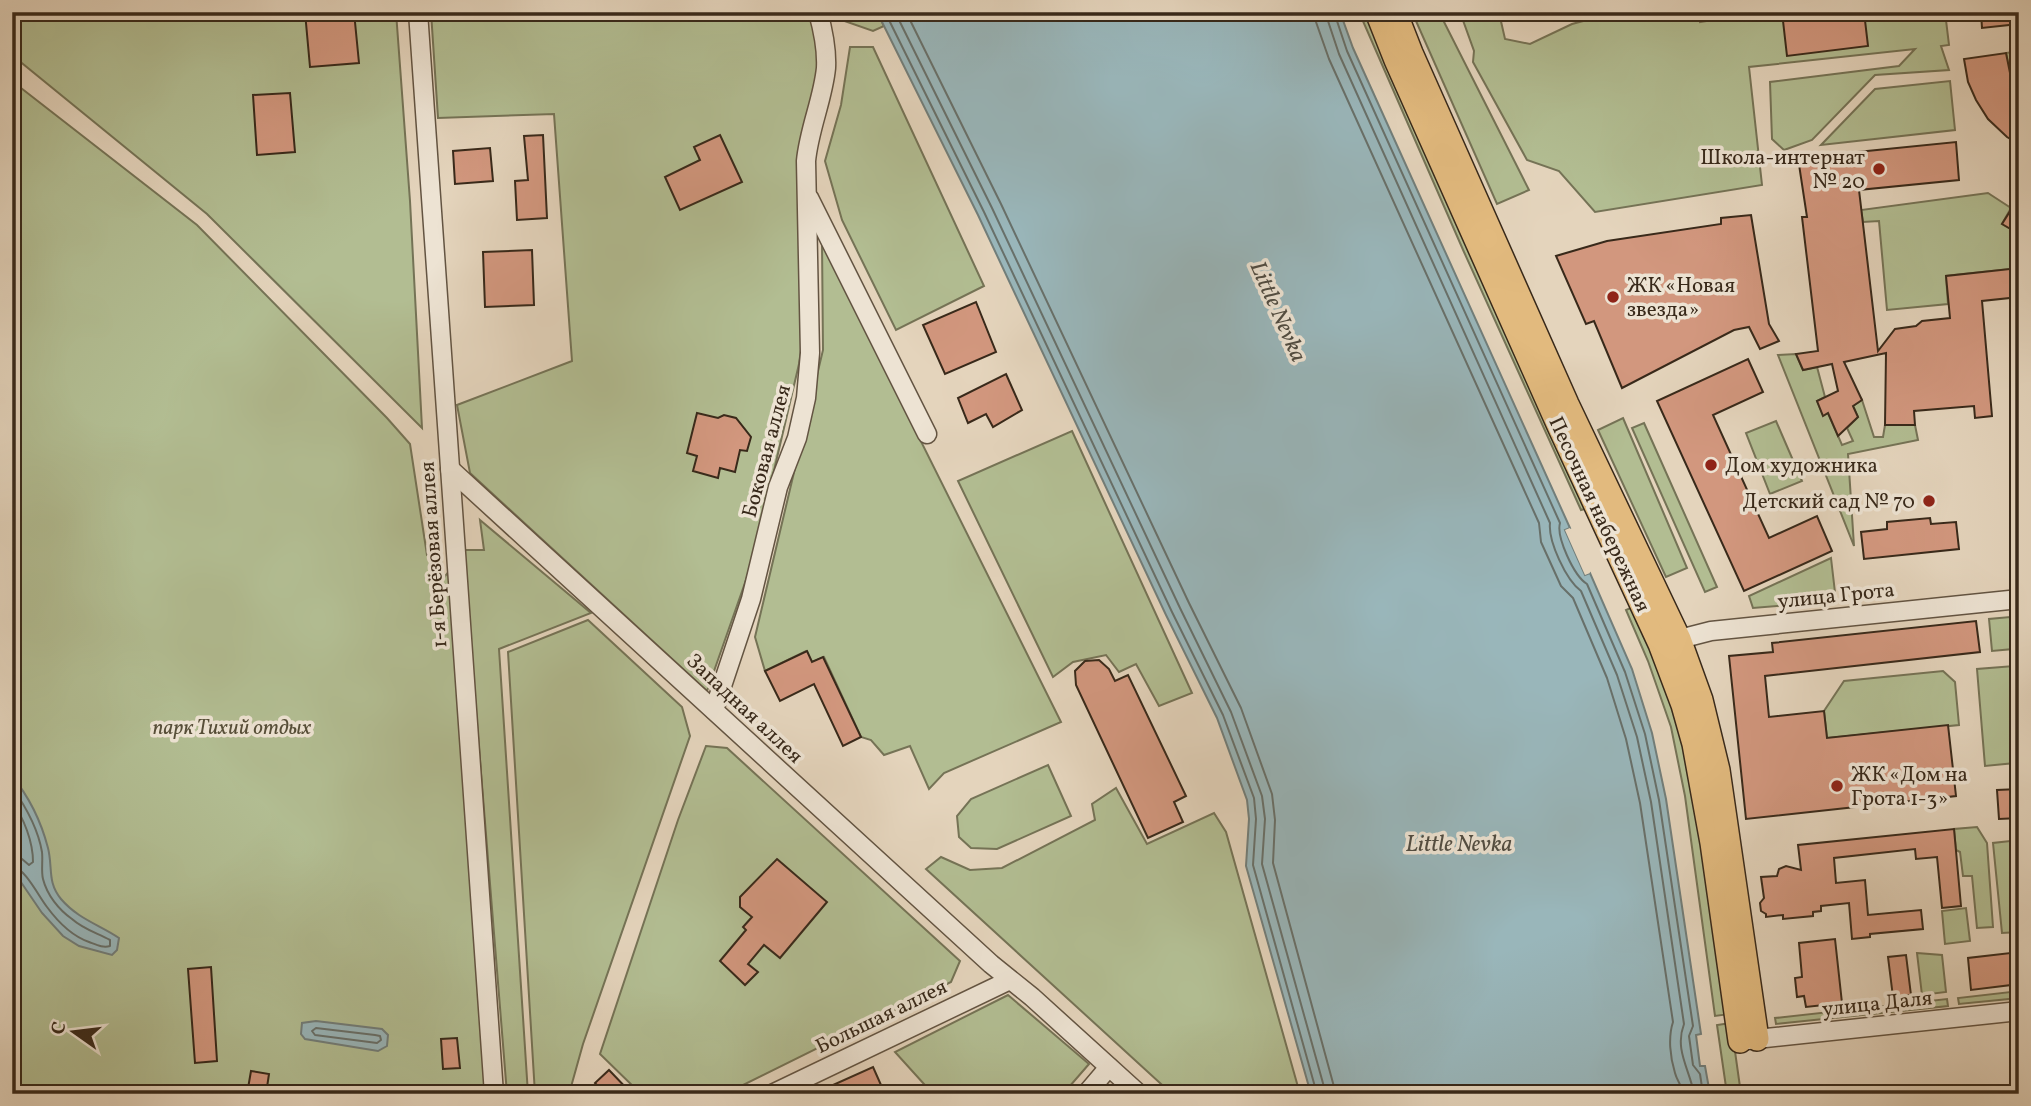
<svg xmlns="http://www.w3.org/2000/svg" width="2031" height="1106" font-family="Vollkorn,serif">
  <rect width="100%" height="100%" fill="#e4d4bc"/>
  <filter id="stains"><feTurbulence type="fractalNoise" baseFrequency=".00286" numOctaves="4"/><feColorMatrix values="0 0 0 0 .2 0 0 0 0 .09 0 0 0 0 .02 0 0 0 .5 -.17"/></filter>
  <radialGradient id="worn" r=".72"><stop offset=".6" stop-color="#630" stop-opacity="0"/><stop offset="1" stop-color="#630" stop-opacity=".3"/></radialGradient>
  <g fill="#b2bd92" stroke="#757356" stroke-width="2">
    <path d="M 12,12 L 396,12 L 410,201 L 422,428 L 207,214 L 12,55 Z"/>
    <path d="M 431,12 L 812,12 L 820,72 L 804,329 L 799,364 L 753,560 L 707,691 L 470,473 L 457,405 L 572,361 L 554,114 L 438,118 Z"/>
    <path d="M 825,12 L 877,12 L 884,26 L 873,31 L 836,18 L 827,19 Z"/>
    <path d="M 1359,12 L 1367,12 L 1588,508 L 1581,510 L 1464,252 Z"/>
    <path d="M 1412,12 L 1439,12 L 1529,190 L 1497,204 Z"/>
    <path d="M 1460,12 L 1489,12 L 1500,17 L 1505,39 L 1530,44 L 1572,24 L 1617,12 L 1638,12 L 1655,17 L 1656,12 L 1698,12 L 1700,22 L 1743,15 L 1743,12 L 1945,12 L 1949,45 L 1941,46 L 1949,70 L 1875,75 L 1812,140 L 1784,150 L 1772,139 L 1770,82 L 1899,66 L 1915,49 L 1749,67 L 1762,185 L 1595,212 L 1559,171 L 1527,160 L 1473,62 L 1474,51 Z"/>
    <path d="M 850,47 L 873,47 L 984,286 L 896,330 L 842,220 L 825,161 L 841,105 Z"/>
    <path d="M 2019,51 L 2019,89 L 2010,73 L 2006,53 Z"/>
    <path d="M 12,81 L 197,225 L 387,418 L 410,444 L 427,555 L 442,562 L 443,579 L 452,567 L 486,1094 L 12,1094 Z"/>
    <path d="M 1950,81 L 1955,130 L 1821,145 L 1875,89 Z"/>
    <path d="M 1988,193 L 2011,208 L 2002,224 L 2014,231 L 2019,224 L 2019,268 L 1946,276 L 1948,304 L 1887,310 L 1879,221 L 1863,222 L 1861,210 Z"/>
    <path d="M 822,243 L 1061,722 L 944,773 L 929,789 L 910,746 L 884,755 L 871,740 L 861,737 L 824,657 L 812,662 L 806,651 L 765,671 L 755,637 L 823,350 Z"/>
    <path d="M 1796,354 L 1803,370 L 1817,367 L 1825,397 L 1817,401 L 1823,415 L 1828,413 L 1842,445 L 1853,441 L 1847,428 L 1858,417 L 1853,406 L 1862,400 L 1874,437 L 1883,437 L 1885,425 L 1915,425 L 1918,440 L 1848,454 L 1854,546 L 1778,355 Z"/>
    <path d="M 1623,418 L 1687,568 L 1666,577 L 1598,430 Z"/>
    <path d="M 1776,421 L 1802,481 L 1770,494 L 1746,433 Z"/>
    <path d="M 1644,423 L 1717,587 L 1705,592 L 1632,428 Z"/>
    <path d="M 1072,431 L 1192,693 L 1159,706 L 1136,664 L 1119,672 L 1106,655 L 1073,662 L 1053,677 L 958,481 Z"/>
    <path d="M 480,520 L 591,613 L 499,649 L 528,1094 L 507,1094 L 463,550 L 484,550 Z"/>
    <path d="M 1831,558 L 1836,601 L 1753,608 L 1749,596 Z"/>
    <path d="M 1635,606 L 1683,718 L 1730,1014 L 1715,1016 L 1685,796 L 1671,727 L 1648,661 L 1626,610 Z"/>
    <path d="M 2010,617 L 2013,649 L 1992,651 L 1989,619 Z"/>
    <path d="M 588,620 L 682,707 L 690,736 L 583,1044 L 569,1094 L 535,1094 L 508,652 Z"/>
    <path d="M 2014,666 C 2017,697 2024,732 2015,763 L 1985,766 L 1977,669 Z"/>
    <path d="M 1943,671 L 1955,682 L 1959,725 L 1827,738 L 1824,711 L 1844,681 Z"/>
    <path d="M 706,746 L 727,748 L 960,961 L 951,982 L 725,1094 L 641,1094 L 600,1054 L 678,820 Z"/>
    <path d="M 1048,765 L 1071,816 L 997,849 L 971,848 L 959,837 L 957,816 L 971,799 Z"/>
    <path d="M 1116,788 L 1147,844 L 1214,813 L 1226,832 L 1300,1094 L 1172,1094 L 926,869 L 941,857 L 970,870 L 1002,868 L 1095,820 L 1092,804 Z"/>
    <path d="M 1977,827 L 1987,843 L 1993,927 L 1977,928 L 1972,876 L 1963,876 L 1960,852 L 1956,850 L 1954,829 Z"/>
    <path d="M 2019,840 L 2019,932 L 2002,933 L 1993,843 Z"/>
    <path d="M 1966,908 L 1970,941 L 1945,944 L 1942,911 Z"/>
    <path d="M 1917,953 L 1942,955 L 1946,992 L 1922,995 Z"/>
    <path d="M 2019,991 L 2019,998 L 1959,1004 L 1958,998 Z"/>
    <path d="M 1008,995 L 1089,1064 L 1063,1094 L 933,1094 L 895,1052 Z"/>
    <path d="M 1947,999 L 1948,1006 L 1776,1024 L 1775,1018 Z"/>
    <path d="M 1731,1023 L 1741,1094 L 1727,1094 L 1717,1025 Z"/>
  </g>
  <g fill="#99b6ba" stroke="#727e7a" stroke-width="2">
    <path d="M 877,12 L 1340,12 L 1353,48 L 1570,528 L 1565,530 L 1585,575 L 1590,573 L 1632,669 L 1652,733 L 1666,799 L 1701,1034 L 1696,1035 L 1700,1066 L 1705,1066 L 1710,1094 L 1311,1094 L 1246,866 L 1249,819 L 1247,800 L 1217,718 L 1166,615 L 978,215 Z"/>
    <path d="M 12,776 C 30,798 41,821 48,848 C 53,868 47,882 61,899 C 78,919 100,925 119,938 L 117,950 L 112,955 L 79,946 L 63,936 L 42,913 L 12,869 Z"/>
    <path d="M 316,1021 L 382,1029 L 388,1035 L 387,1046 L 378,1051 L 305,1039 L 301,1034 L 302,1023 Z"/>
  </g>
  <path fill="#e4d4bc" d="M 1570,528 L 1571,531 L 1569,532 L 1587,571 L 1589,570 L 1590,573 L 1585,575 L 1565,530 Z"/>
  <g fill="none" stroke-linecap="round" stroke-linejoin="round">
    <g stroke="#68706a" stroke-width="2">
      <path d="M 885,12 L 984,212 L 1172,612 L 1223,715 L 1254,798 L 1256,819 L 1253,865 L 1317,1094"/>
      <path d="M 895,12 L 992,208 L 1180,608 L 1231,712 L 1262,796 L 1265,819 L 1262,864 L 1326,1094"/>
      <path d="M 906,12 L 1001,204 L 1189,603 L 1241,708 L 1272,794 L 1275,820 L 1273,863 L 1336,1094"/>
      <path d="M 1315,12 L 1316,22 L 1329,59 L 1539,523 L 1541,542 L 1561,586 L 1573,598 L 1607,678 L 1626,739 L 1640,803 L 1673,1022 C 1668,1037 1670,1057 1675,1073 C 1677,1081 1682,1085 1683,1094"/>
      <path d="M 1325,12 L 1339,54 L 1550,523 C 1548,541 1566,580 1581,591 L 1617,675 L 1637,737 L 1651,802 L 1684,1024 C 1674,1050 1690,1070 1694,1094"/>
      <path d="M 1334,12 L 1347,51 L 1560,523 C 1556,537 1574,576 1587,584 L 1625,672 L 1645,734 L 1659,800 L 1693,1026 L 1689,1036 L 1693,1065 L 1700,1074 L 1703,1094"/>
      <path d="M 12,787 C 26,807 38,828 42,852 C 43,861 41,871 43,879 C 47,895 59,910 72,919 C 83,929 97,933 110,940 L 110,946 C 103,948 97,945 89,942 C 72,936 58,922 47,907 C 39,897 25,868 12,866"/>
      <path d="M 12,802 C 24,818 33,842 33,862 L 29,865 L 22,859 L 12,858"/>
      <path d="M 316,1028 L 375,1035 L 380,1036 L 381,1040 L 377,1043 L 315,1035 L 312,1031 Z"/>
    </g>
  </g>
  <g fill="#d2977e" stroke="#38291a" stroke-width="2">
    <path d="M 305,12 L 354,12 L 359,63 L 310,67 Z"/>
    <path d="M 1782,12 L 1864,12 L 1868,46 L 1787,56 Z"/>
    <path d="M 1981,12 L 2016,12 L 2018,24 L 1982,28 Z"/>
    <path d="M 2006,53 L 2010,73 L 2019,90 L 2019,144 L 2007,137 L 1988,119 L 1976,100 L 1968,82 L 1964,59 Z"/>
    <path d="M 290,93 L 295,152 L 257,155 L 253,95 Z"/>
    <path d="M 543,135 L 547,218 L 517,220 L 515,181 L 528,180 L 524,136 Z"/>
    <path d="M 720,135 L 742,182 L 680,210 L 665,177 L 700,160 L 694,147 Z"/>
    <path d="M 1956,142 L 1959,180 L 1859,190 L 1878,351 L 1895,329 L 1916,326 L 1922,321 L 1950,318 L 1946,276 L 2019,268 L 2019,297 L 1982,301 L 1992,416 L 1975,418 L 1974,406 L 1914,411 L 1915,425 L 1885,425 L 1886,353 L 1844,362 L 1862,400 L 1853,406 L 1858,417 L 1838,436 L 1828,413 L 1823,416 L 1817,401 L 1838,391 L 1832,364 L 1803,370 L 1796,354 L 1818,351 L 1802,217 L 1807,217 L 1798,158 Z"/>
    <path d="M 490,148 L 493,181 L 455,184 L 453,151 Z"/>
    <path d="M 2019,197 L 2019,224 L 2014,231 L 2002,224 Z"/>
    <path d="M 1751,215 L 1769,324 L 1779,341 L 1760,349 L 1749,327 L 1734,330 L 1622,388 L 1594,321 L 1586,324 L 1556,256 L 1607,241 L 1721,224 L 1721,218 Z"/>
    <path d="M 532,250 L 534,305 L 485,307 L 483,252 Z"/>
    <path d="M 976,302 L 996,352 L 945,374 L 923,325 Z"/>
    <path d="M 1748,359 L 1763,392 L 1713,415 L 1769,538 L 1817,516 L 1832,551 L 1744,591 L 1657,401 Z"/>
    <path d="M 1006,374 L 1022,410 L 993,427 L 986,414 L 968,423 L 958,398 Z"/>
    <path d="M 697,413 L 718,418 L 724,415 L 736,418 L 751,437 L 747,451 L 740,450 L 735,472 L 720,468 L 718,478 L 693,471 L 697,456 L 687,453 Z"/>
    <path d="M 1930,518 L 1931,524 L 1956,522 L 1959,549 L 1864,559 L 1861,532 L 1887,529 L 1887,522 Z"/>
    <path d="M 1976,621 L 1980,652 L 1765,676 L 1769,717 L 1824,711 L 1827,738 L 1948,725 L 1956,796 L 1746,819 L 1729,656 L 1773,652 L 1772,643 Z"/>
    <path d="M 807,651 L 812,662 L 823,657 L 861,737 L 843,746 L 814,684 L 780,701 L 765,671 Z"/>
    <path d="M 1099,660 L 1109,669 L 1115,681 L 1128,675 L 1186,796 L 1174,802 L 1183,822 L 1148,838 L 1076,685 L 1075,671 L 1085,661 Z"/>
    <path d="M 2019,789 L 2019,818 L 1999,819 L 1997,790 Z"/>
    <path d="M 1954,829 L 1961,906 L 1942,908 L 1937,857 L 1916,859 L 1915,849 L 1834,858 L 1836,883 L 1865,880 L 1868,915 L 1921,910 L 1923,929 L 1870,934 L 1870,937 L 1852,939 L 1849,903 L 1821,906 L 1821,911 L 1813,912 L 1813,916 L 1783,919 L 1783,915 L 1766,917 L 1766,914 L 1761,911 L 1760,903 L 1764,898 L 1761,877 L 1777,876 L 1779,869 L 1786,866 L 1801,870 L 1798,845 Z"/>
    <path d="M 777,859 L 827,902 L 780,958 L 764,945 L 748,964 L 758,972 L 745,985 L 720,961 L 746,930 L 743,927 L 752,917 L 740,907 L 740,897 Z"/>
    <path d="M 1835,939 L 1842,1003 L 1806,1007 L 1804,996 L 1797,997 L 1795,978 L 1802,977 L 1799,943 Z"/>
    <path d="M 2019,952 L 2019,984 L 1971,990 L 1968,958 Z"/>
    <path d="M 1906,955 L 1911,995 L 1893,997 L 1888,957 Z"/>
    <path d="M 211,967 L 217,1061 L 195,1063 L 188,969 Z"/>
    <path d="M 457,1038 L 460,1068 L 443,1069 L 441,1039 Z"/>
    <path d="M 873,1067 L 885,1094 L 813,1094 Z"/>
    <path d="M 609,1070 L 632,1094 L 605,1094 L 595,1083 Z"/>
    <path d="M 251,1071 L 269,1074 L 266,1094 L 247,1094 Z"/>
  </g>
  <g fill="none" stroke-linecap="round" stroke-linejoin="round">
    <defs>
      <g id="minor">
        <path d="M 418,12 L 494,1094"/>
        <path d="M 809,198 L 927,434"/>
        <path d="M 450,469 L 991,964 L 1032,997 L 1139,1094"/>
        <path d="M 1668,642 L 1711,631 L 2019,599"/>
        <path d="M 714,710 L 751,599 L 778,487 L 797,438 L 806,398 L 810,353 L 806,161 C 809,129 823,99 826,68 C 827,49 823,30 818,12"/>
        <path d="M 1747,1040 L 2019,1011"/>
        <path d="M 772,1094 L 1010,980"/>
        <path d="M 1086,1094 L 1109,1067"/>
      </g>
      <g id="major">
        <path d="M 1377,12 L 1396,60 L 1559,426 L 1660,644 L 1683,705 L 1694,744 L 1712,843 L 1740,1041"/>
        <path d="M 1395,12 L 1411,53 L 1567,404 L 1679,639 L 1701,700 L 1718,770 L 1757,1039"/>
      </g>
    </defs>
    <use href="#minor" stroke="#635442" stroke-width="21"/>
    <use href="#major" stroke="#38291a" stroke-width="26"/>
    <use href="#minor" stroke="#ede3d3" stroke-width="18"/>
    <use href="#major" stroke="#e2ba7e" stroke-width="23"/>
  </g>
  <g fill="#8f2418" stroke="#ede3d3" stroke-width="2.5">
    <circle cx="1879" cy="169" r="7"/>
    <circle cx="1613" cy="297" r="7"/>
    <circle cx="1711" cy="465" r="7"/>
    <circle cx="1929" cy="501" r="7"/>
    <circle cx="1837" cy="786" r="7"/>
  </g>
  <g text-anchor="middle" stroke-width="7" stroke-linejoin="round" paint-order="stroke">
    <g font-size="21" fill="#38291a" stroke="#ede3d3" text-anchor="start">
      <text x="1865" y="164" text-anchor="end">Школа-интернат<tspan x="1865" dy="24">№ 20</tspan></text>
      <text x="1627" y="292">ЖК «Новая<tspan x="1627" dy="24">звезда»</tspan></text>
      <text x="1725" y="472">Дом художника</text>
      <text x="1915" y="508" text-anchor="end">Детский сад № 70</text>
      <text x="1851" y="781">ЖК «Дом на<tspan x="1851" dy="24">Грота 1-3»</tspan></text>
    </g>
    <g font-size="21" fill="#38291a" stroke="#ede3d3">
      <text transform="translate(766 451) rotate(-75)" y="7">Боковая аллея</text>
      <text transform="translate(1600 514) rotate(65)" y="7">Песочная набережная</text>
      <text transform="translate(433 555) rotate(-94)" y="7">1-я Берёзовая аллея</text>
      <text transform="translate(1836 595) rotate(-6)" y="7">улица Грота</text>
      <text transform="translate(745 708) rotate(43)" y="7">Западная аллея</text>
      <text transform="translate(1877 1003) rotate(-6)" y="7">улица Даля</text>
      <text transform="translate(881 1016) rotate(-26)" y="7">Большая аллея</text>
    </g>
    <g font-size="21" font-style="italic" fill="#564e38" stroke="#ede3d3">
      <text x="232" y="734">парк Тихий отдых</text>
    </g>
    <g font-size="23" font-style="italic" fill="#504c42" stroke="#ede3d3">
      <text transform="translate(1279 311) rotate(66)" y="8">Little Nevka</text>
      <text x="1459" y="851">Little Nevka</text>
    </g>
  </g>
  <rect width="2031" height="1106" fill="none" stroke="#e4d4bc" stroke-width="42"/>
  <rect x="14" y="14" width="2003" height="1078" fill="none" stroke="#38291a" stroke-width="3.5"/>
  <rect x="21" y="21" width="1989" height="1064" fill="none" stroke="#38291a" stroke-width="2"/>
  <g transform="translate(74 1032) rotate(284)" stroke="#ede3d3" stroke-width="5" paint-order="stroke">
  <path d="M0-5L12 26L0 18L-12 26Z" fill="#38291a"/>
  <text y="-10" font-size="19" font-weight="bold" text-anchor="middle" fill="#38291a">С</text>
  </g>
  <rect width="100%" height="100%" filter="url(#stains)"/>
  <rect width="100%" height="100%" fill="url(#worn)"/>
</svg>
